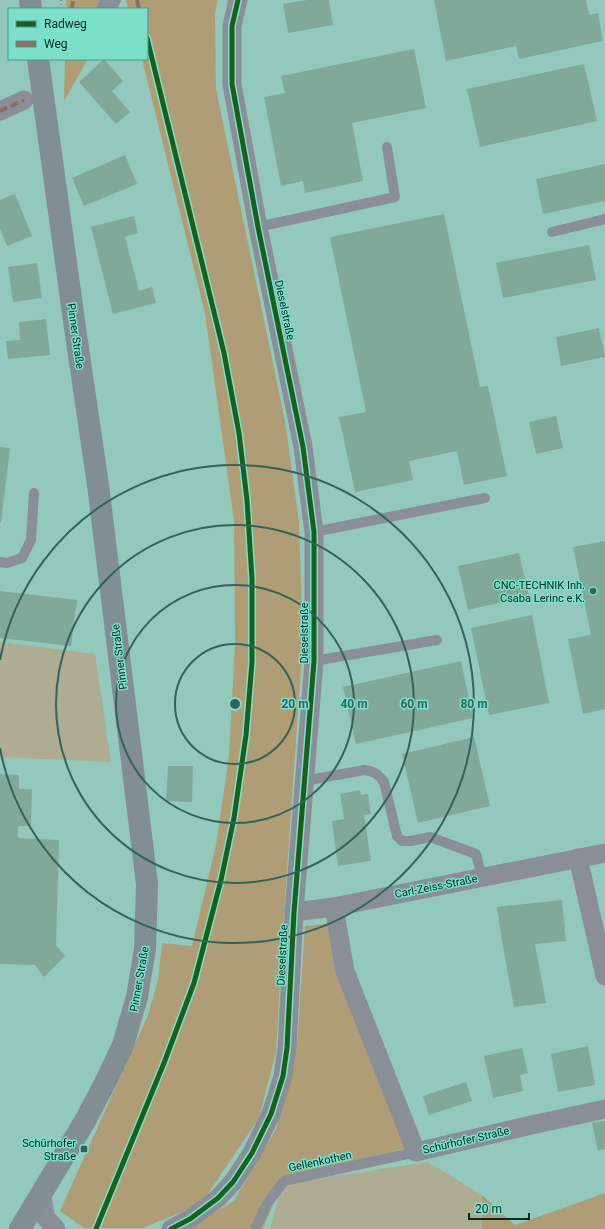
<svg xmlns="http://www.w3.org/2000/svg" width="605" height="1229" font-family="Roboto,sans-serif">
  <rect width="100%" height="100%" fill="#92c9bc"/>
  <g fill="#aeac92">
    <path d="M 0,642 L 95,654 L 111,762 L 0,757 Z"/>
    <path d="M 428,1162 L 482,1195 L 482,1229 L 270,1229 L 282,1184 Z"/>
  </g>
  <g fill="#af9e75">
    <path d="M 66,0 L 122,0 L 116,9 L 67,9 Z"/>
    <path d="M 126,0 L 218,0 L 215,13 L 216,89 L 285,421 L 299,522 L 303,640 L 284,913 L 276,1052 L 259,1118 L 201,1204 L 143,1228 L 84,1228 L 60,1211 L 148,1015 L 158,980 L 162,943 L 192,946 L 216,845 L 229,755 L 235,644 L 234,521 L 205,313 L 142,59 L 147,59 L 147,9 L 128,9 Z"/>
    <path d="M 65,59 L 88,59 L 64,101 Z"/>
    <path d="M 331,924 L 407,1148 L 283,1179 L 263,1229 L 186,1229 L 234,1201 L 276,1129 L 297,1044 L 305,926 Z"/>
    <path d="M 605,1193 L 605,1229 L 482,1229 L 482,1195 L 515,1225 Z"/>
  </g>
  <g fill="#81a99a">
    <path d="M 307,0 L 329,0 L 333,25 L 288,33 L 283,4 Z"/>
    <path d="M 434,0 L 586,0 L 589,15 L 598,13 L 603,41 L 519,59 L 516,46 L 446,61 Z"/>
    <path d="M 414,49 L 426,108 L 352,123 L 363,181 L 305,193 L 303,181 L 281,186 L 264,97 L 285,93 L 281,76 Z"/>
    <path d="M 104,59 L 123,81 L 112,91 L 130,112 L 116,124 L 79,82 Z"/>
    <path d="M 584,64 L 597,121 L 480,147 L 467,89 Z"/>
    <path d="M 125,155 L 137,184 L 84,206 L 72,178 Z"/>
    <path d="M 605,164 L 605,201 L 543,214 L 536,179 Z"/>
    <path d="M 15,194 L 32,236 L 7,246 L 0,229 L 0,200 Z"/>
    <path d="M 444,214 L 480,387 L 488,386 L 507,476 L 464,485 L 457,451 L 409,461 L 413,480 L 355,492 L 339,417 L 366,412 L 330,237 Z"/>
    <path d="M 134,216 L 138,233 L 125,237 L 139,291 L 152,287 L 156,303 L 113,314 L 91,227 Z"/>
    <path d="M 589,245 L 596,280 L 503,298 L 496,263 Z"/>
    <path d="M 37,263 L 42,298 L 13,302 L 8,267 Z"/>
    <path d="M 46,319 L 50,355 L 8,359 L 6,341 L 20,340 L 19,322 Z"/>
    <path d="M 599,328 L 605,357 L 561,366 L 556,337 Z"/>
    <path d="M 556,416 L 563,448 L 536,454 L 529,422 Z"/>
    <path d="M 0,447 L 10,448 L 1,523 L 0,523 Z"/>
    <path d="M 605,541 L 605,709 L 583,714 L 568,639 L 591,635 L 573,547 Z"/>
    <path d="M 519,553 L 529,596 L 468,610 L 458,566 Z"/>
    <path d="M 0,591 L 77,600 L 71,646 L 0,638 Z"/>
    <path d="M 532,615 L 549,703 L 489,715 L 471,628 Z"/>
    <path d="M 461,661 L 473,718 L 356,744 L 343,687 Z"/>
    <path d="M 474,737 L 490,806 L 418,823 L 402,754 Z"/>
    <path d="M 168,766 L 193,766 L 192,802 L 166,801 Z"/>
    <path d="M 0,774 L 19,775 L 19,789 L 32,789 L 31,826 L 18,826 L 18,838 L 59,840 L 56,945 L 65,956 L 44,977 L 35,965 L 0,964 Z"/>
    <path d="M 360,790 L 361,795 L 368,794 L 371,814 L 364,815 L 371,861 L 338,866 L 332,821 L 344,819 L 340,794 Z"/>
    <path d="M 562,900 L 566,941 L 535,944 L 546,1003 L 514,1007 L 503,947 L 497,907 Z"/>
    <path d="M 588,1046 L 595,1085 L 558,1092 L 551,1054 Z"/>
    <path d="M 522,1048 L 528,1073 L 520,1075 L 523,1091 L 493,1098 L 484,1056 Z"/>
    <path d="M 466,1082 L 472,1101 L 429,1115 L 423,1096 Z"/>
    <path d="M 605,1121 L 605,1149 L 598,1151 L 592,1123 Z"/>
  </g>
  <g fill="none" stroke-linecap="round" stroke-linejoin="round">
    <path stroke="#809092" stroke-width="2.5" stroke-dasharray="1 3" stroke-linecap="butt" d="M 61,0 L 62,9"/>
    <g stroke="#8a8f97" stroke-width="10">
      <path d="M 258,227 L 395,197 L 387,147"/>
      <path d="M 552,232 L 605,219"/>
      <path d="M 314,532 L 485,498"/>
      <path d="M 0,562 L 7,563 L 22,558 L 31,540 L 34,493"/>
      <path d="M 314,661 L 437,640"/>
      <path d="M 304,781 L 364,770 C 374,771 378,774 384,782 L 397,836 L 402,841 L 411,841 L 430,837 L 476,854 L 482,877"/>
      <path d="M 255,1229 L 267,1204 L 284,1181 L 416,1152"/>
    </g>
    <g stroke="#8a8f97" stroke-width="19">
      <path d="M 106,9 L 111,0"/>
      <path d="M 0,111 L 24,100"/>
      <path d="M 578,858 L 605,976"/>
      <path d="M 334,907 L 345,971 L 416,1152 L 527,1126 L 605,1109"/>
      <path d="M 294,912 L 334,907 L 605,853"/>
      <path d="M 41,1194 L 46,1218 L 56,1229"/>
      <path d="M 171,1229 L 190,1219 L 218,1198 L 233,1182 L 252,1153 L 271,1114 L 283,1076 L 287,1048 L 294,912 L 314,661 L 314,532 L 303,447 L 258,227 L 232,84 L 232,26 L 238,0"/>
    </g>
    <g stroke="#818e94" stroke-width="22">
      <path d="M 30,0 L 31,9"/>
      <path d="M 20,1229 L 85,1121 L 106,1081 L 123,1045 L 137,997 L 145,949 L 147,884 L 98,485 L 75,328 L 38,59"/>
    </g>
    <g stroke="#8d6e63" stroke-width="4" stroke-dasharray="8 4" stroke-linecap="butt">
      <path d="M 137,0 L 139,9"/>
      <path d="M 72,9 L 73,0"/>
      <path d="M 0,111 L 24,100"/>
    </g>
    <defs>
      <g id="cycleway">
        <path d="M 96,1229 L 164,1063 L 194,983 L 221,880 L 234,818 L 246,735 L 252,662 L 252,579 L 247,500 L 239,433 L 224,353 L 147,38"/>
        <path d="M 171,1229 L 190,1219 L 218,1198 L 233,1182 L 252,1153 L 271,1114 L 283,1076 L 287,1048 L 294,912 L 314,661 L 314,532 L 303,447 L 258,227 L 232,84 L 232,26 L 238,0"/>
      </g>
    </defs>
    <use href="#cycleway" stroke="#7cdfc9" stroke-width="8"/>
    <use href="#cycleway" stroke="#1b5e20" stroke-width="5"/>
  </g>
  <g fill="none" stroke="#336359" stroke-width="2">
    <circle cx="235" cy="704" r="60"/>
    <circle cx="235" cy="704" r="119"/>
    <circle cx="235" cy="704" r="179"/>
    <path d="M0 660A239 239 0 1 1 0 748"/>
  </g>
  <g fill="#336359" stroke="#7cdfc9" stroke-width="1.5">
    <circle cx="593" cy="591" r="4"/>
    <rect x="80" y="1145" width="8" height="8" rx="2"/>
  </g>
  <g text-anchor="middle" stroke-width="3" stroke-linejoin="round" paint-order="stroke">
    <g font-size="11" fill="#002c24" stroke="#7cdfc9">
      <text transform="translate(285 310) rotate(78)" y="4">Dieselstraße</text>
      <text transform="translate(76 336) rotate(82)" y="4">Pinner Straße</text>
      <text transform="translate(304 633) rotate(-90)" y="4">Dieselstraße</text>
      <text transform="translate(119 657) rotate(-97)" y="4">Pinner Straße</text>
      <text transform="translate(436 886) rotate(-11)" y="4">Carl-Zeiss-Straße</text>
      <text transform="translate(282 955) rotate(-87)" y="4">Dieselstraße</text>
      <text transform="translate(139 979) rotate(-80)" y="4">Pinner Straße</text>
      <text transform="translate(466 1140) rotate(-13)" y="4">Schürhofer Straße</text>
      <text transform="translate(320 1161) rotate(-12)" y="4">Gellenkothen</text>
    </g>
    <g font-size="11" fill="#002c24" stroke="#7cdfc9" text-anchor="end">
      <text x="585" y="589">CNC-TECHNIK Inh.<tspan x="585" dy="13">Csaba Lerinc e.K.</tspan></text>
      <text x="76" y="1147">Schürhofer<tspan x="76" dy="13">Straße</tspan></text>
    </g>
  </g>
  <circle cx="235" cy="704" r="6" fill="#336359" stroke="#7cdfc9" stroke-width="2"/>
  <g font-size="12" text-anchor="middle" font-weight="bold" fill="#336359" stroke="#7cdfc9" stroke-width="3" stroke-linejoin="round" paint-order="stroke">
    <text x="295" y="708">20 m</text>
    <text x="354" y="708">40 m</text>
    <text x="414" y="708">60 m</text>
    <text x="474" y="708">80 m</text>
  </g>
  <rect x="8" y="8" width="140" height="52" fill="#7cdfc9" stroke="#4a9787"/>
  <rect x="16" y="21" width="20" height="6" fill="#1b5e20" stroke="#4a9787"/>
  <text x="44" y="28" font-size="12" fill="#002c24">Radweg</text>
  <rect x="16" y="41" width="20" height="6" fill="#8d6e63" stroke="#4a9787"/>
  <text x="44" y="48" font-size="12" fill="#002c24">Weg</text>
  <path d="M469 1213v6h60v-6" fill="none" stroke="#002c24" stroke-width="2"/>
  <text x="475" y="1213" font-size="12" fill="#002c24" stroke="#7cdfc9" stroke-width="3" paint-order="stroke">20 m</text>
</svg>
